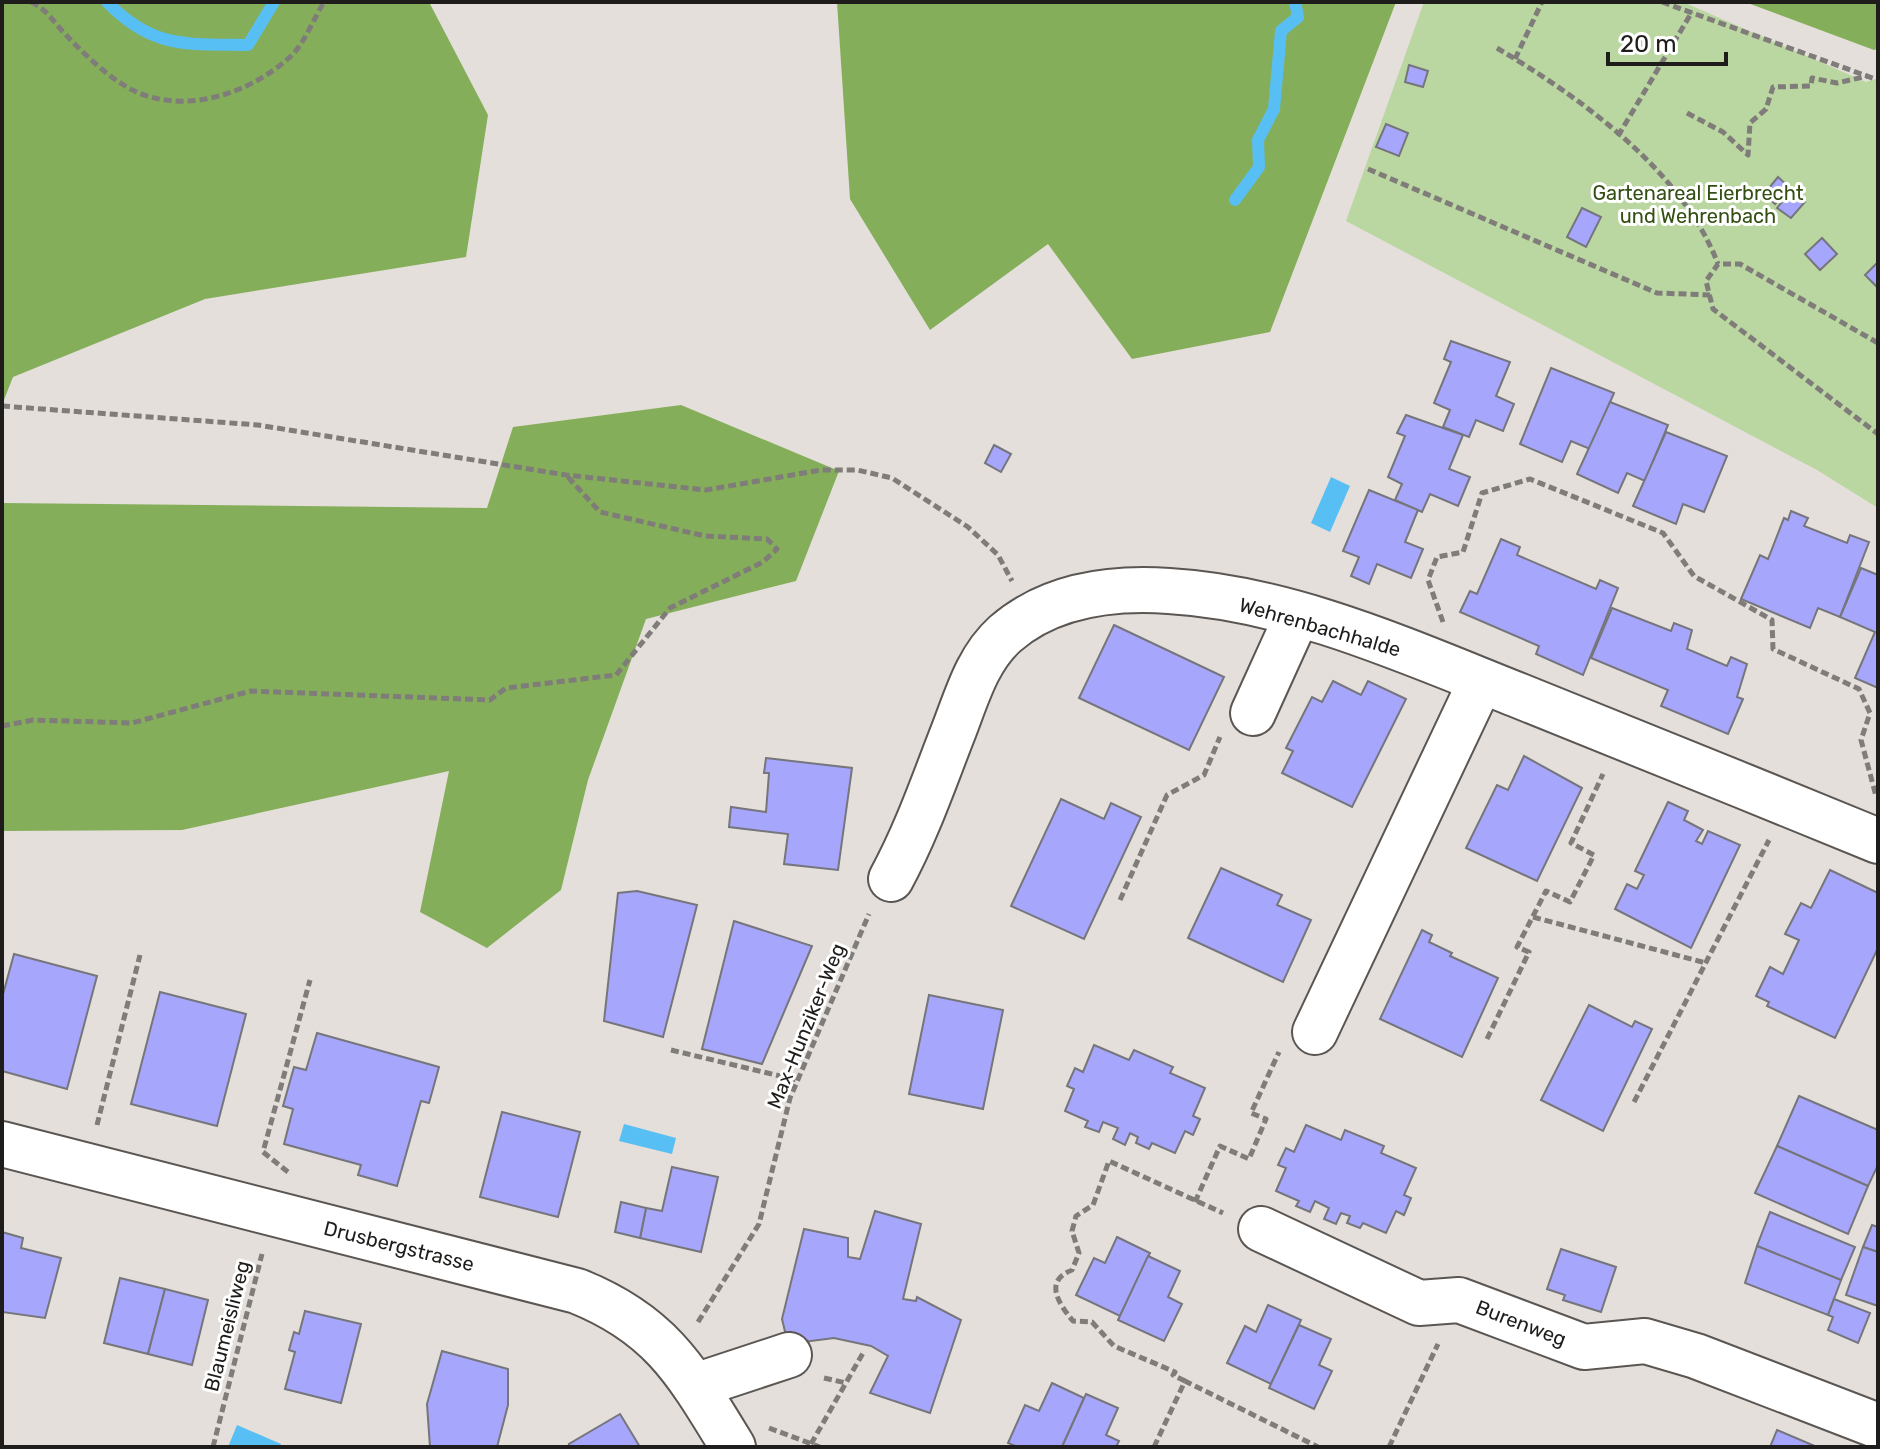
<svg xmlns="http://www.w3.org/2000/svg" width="1880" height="1449" font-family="Rubik,sans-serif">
  <rect width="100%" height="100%" fill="#e4dfda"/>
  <path fill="#bad6a1" d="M 1424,2 L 1683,2 L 1866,82 L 1878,78 L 1878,508 L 1817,470 L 1346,221 Z"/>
  <g fill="#85ae5a">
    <path d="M 2,2 L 429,2 L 488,115 L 466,257 L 205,299 L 13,377 L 2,405 Z"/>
    <path d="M 837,2 L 1396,2 L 1270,332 L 1132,359 L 1048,244 L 930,330 L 850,199 Z"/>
    <path d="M 1745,2 L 1878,2 L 1878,49 L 1874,50 Z"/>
    <path d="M 681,405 L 839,471 L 796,581 L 646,619 L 588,780 L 561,890 L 487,948 L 420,912 L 449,771 L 182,830 L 2,831 L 2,503 L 487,508 L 513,427 Z"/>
  </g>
  <g fill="#58bff4">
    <path d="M 1331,477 L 1350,486 L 1330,532 L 1311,523 Z"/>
    <path d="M 624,1124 L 676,1138 L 672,1154 L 619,1141 Z"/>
    <path d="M 237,1425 L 281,1444 L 280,1447 L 228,1447 Z"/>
  </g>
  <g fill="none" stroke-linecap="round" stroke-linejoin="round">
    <g stroke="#58bff4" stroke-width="12">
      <path d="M 107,2 C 153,49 186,44 248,45 L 274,2"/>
      <path d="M 1235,200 L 1259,167 L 1258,140 L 1274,109 L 1281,31 L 1298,17 L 1295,2"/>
    </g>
  </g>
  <g fill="#a6a7fc" stroke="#75757b" stroke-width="2">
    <path d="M 1409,65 L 1428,71 L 1423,87 L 1405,82 Z"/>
    <path d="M 1386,124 L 1408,133 L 1399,156 L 1376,147 Z"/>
    <path d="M 1778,177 L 1790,188 L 1775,204 L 1764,194 Z"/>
    <path d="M 1791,191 L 1805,202 L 1791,218 L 1777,208 Z"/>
    <path d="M 1582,208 L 1601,217 L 1586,247 L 1567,237 Z"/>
    <path d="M 1822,238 L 1837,254 L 1820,270 L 1805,254 Z"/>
    <path d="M 1878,262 L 1878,288 L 1865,275 Z"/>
    <path d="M 1451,341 L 1510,362 L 1496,396 L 1514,404 L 1503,431 L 1476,420 L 1469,437 L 1443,427 L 1450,410 L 1434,403 L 1451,362 L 1444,359 Z"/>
    <path d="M 1551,368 L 1614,393 L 1590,449 L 1571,441 L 1562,462 L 1520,444 Z"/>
    <path d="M 1610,402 L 1668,425 L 1645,481 L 1627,473 L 1618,493 L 1577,474 Z"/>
    <path d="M 1406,415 L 1463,435 L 1449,469 L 1470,477 L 1458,506 L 1430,494 L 1422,512 L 1395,500 L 1402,484 L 1388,477 L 1405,436 L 1397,433 Z"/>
    <path d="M 1666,432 L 1727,456 L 1704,512 L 1683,504 L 1676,524 L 1633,506 Z"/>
    <path d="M 994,445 L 1011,454 L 1001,472 L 985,463 Z"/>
    <path d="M 1369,490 L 1418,510 L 1405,542 L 1423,549 L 1411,578 L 1377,564 L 1369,584 L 1351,576 L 1359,557 L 1343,551 Z"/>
    <path d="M 1791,511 L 1808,518 L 1804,526 L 1847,543 L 1850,535 L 1869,542 L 1840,617 L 1818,608 L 1810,628 L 1741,599 L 1760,555 L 1768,559 L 1784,518 L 1788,520 Z"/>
    <path d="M 1501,539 L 1520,547 L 1517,555 L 1596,589 L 1600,580 L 1618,588 L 1583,675 L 1536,654 L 1539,646 L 1460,612 L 1470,591 L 1477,594 Z"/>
    <path d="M 1861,568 L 1878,575 L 1878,688 L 1855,678 L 1875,632 L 1840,617 Z"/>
    <path d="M 1612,608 L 1671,631 L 1674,623 L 1692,630 L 1687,649 L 1727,666 L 1731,657 L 1747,664 L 1737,697 L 1743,699 L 1728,734 L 1661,706 L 1668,690 L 1591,658 Z"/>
    <path d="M 1114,625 L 1224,677 L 1189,750 L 1079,698 Z"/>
    <path d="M 1333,681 L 1361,695 L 1368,681 L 1406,699 L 1352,807 L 1282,773 L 1293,751 L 1286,748 L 1312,697 L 1322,702 Z"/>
    <path d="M 1524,756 L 1582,788 L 1537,881 L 1466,848 L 1497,785 L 1508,790 Z"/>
    <path d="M 766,758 L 852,768 L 838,870 L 784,864 L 788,834 L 729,827 L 731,807 L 766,812 L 769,773 L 764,773 Z"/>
    <path d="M 1061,799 L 1104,819 L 1111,803 L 1141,817 L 1084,939 L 1011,906 Z"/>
    <path d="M 1668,802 L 1688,811 L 1684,820 L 1703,830 L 1696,841 L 1702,844 L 1708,831 L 1740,845 L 1691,948 L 1615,909 L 1627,884 L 1637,889 L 1644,875 L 1635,871 Z"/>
    <path d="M 1221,868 L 1282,895 L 1277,905 L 1311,920 L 1283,982 L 1188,938 Z"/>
    <path d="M 1830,870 L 1878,893 L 1878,948 L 1835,1038 L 1767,1006 L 1769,1002 L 1756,996 L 1770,967 L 1783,974 L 1799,940 L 1785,934 L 1801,903 L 1811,908 Z"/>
    <path d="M 637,891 L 697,905 L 663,1037 L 604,1021 L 618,893 Z"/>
    <path d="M 734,921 L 812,946 L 762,1064 L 702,1049 Z"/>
    <path d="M 1422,930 L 1432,935 L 1429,942 L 1452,953 L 1450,956 L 1498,978 L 1462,1057 L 1380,1019 Z"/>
    <path d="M 14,954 L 97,976 L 67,1089 L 2,1071 L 2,998 Z"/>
    <path d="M 160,992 L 246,1014 L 217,1126 L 131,1104 Z"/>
    <path d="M 929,995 L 1003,1010 L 983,1109 L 909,1094 Z"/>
    <path d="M 1589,1005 L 1632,1027 L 1635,1021 L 1652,1029 L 1603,1131 L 1541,1100 Z"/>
    <path d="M 317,1033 L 439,1067 L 429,1103 L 421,1101 L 397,1186 L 358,1175 L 361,1165 L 284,1144 L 293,1109 L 283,1106 L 294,1067 L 306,1070 Z"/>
    <path d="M 1094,1045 L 1129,1060 L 1134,1050 L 1173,1067 L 1170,1073 L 1205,1088 L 1193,1116 L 1200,1119 L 1193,1135 L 1185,1131 L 1175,1153 L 1152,1143 L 1149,1149 L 1136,1143 L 1138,1137 L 1130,1133 L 1125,1145 L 1113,1139 L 1118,1128 L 1103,1122 L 1099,1132 L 1085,1127 L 1088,1121 L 1065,1111 L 1074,1089 L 1067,1086 L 1075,1068 L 1083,1072 Z"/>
    <path d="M 1799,1096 L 1878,1130 L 1878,1165 L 1868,1186 L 1777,1146 Z"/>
    <path d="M 502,1112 L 580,1132 L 558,1217 L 480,1197 Z"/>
    <path d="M 1306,1125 L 1341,1140 L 1345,1130 L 1384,1146 L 1381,1153 L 1416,1168 L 1404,1195 L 1411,1198 L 1404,1215 L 1396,1211 L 1386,1233 L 1363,1223 L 1360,1228 L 1347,1223 L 1350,1216 L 1341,1213 L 1336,1224 L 1324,1219 L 1329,1208 L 1315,1201 L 1310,1212 L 1296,1206 L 1299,1201 L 1276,1191 L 1286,1168 L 1278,1165 L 1286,1148 L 1294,1152 Z"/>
    <path d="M 1777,1146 L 1868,1186 L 1848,1234 L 1755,1193 Z"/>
    <path d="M 672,1167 L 718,1177 L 701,1252 L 640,1238 L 646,1208 L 662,1211 Z"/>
    <path d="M 621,1202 L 646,1208 L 640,1238 L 615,1232 Z"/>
    <path d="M 875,1211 L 921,1224 L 903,1299 L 916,1301 L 917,1297 L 961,1320 L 930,1413 L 870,1393 L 888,1356 L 871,1346 L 834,1338 L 788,1344 L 782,1319 L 804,1229 L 848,1238 L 848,1257 L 860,1259 Z"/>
    <path d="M 1770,1212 L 1855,1247 L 1841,1280 L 1757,1246 Z"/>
    <path d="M 1872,1225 L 1878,1227 L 1878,1252 L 1863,1247 Z"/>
    <path d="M 2,1232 L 23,1238 L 21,1248 L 61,1258 L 45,1318 L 2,1312 Z"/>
    <path d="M 1117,1237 L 1150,1253 L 1120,1316 L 1076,1295 L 1094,1258 L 1105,1263 Z"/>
    <path d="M 1757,1246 L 1841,1280 L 1828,1315 L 1745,1283 Z"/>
    <path d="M 1863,1247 L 1878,1252 L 1878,1306 L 1846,1295 Z"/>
    <path d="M 1561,1249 L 1616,1267 L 1601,1312 L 1563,1300 L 1565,1295 L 1547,1289 Z"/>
    <path d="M 1148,1256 L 1180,1271 L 1168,1297 L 1182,1304 L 1164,1341 L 1118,1320 Z"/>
    <path d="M 120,1278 L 165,1289 L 148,1354 L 104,1343 Z"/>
    <path d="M 165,1289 L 208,1300 L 192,1365 L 148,1354 Z"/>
    <path d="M 1834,1299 L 1870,1313 L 1858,1343 L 1828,1330 L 1833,1317 L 1828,1315 Z"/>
    <path d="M 1268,1305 L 1301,1320 L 1271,1384 L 1227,1363 L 1245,1326 L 1256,1332 Z"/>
    <path d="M 305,1311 L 361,1324 L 341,1403 L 285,1389 L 295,1352 L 289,1350 L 294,1332 L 299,1334 Z"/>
    <path d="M 1299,1325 L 1331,1339 L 1319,1365 L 1332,1371 L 1314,1409 L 1269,1388 Z"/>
    <path d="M 442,1351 L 508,1369 L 508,1405 L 497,1447 L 430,1447 L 427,1404 Z"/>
    <path d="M 1052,1383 L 1084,1398 L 1062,1447 L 1018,1447 L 1008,1443 L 1025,1405 L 1039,1411 Z"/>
    <path d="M 1086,1394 L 1118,1408 L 1106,1435 L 1119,1441 L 1116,1447 L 1062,1447 Z"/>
    <path d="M 620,1414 L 640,1447 L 568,1447 L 569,1444 Z"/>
    <path d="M 1777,1430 L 1817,1447 L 1770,1447 Z"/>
  </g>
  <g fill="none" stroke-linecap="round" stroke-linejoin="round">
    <defs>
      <g id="minor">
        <path d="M 1253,713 L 1297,616"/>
        <path d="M 891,879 C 916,833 933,784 952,735 C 966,700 976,660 1005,634 C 1050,595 1110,587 1169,591 C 1290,598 1409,652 1520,696 C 1639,744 1759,792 1878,841"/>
        <path d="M 1315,1032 L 1481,681"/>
        <path d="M 2,1144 L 577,1291 C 662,1325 687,1372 733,1447"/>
        <path d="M 1261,1229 L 1419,1303 L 1459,1300 L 1584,1347 L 1645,1341 L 1696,1356 L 1878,1426"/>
        <path d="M 695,1386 L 789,1355"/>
      </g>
    </defs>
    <use href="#minor" stroke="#5b5652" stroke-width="48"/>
    <g stroke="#7f7c79" stroke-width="5" stroke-dasharray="8 4" stroke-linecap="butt">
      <path d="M 31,2 C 47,9 54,23 66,35 C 82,52 103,72 122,84 C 175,119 249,96 292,55 C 305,42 314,18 324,2"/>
      <path d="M 1662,2 L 1878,80"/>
      <path d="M 1497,48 C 1581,98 1682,170 1718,264"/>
      <path d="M 1515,59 L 1542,2"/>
      <path d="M 1687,113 L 1723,132 L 1748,155 L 1750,123 L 1766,109 L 1773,87 L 1811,86 L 1812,78 L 1837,83 L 1868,76"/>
      <path d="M 1618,136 L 1692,12"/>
      <path d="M 1368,169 L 1657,293 L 1710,295"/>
      <path d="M 1878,343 L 1740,264 L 1718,264 L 1706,281 L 1713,309 L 1878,434"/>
      <path d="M 2,406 L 258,425 L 566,475 L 706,490 L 821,470 L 857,470 L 892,478 L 968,527 L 998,555 L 1012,581"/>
      <path d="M 1443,622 L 1428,580 L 1437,557 L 1463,552 L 1482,493 L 1530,479 L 1663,533 L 1694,576 L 1772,620 L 1773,649 L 1859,689 L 1870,713 L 1861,740 L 1876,796"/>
      <path d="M 2,726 L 33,720 L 132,723 L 251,691 L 490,700 L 506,688 L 616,675 L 670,608 L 763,562 L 777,549 L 767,539 L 705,536 L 600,512 L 567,476"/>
      <path d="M 1120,900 L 1167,795 L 1204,775 L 1220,737"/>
      <path d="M 1533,917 L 1706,963"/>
      <path d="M 1487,1039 L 1529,952 L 1517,947 L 1546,891 L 1570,902 L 1594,855 L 1571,843 L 1603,774"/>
      <path d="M 671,1050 L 797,1080"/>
      <path d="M 1634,1102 L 1769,840"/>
      <path d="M 97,1125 L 140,955"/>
      <path d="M 288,1172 L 263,1152 L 310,980"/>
      <path d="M 1195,1202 L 1220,1146 L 1249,1159 L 1266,1119 L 1251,1113 L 1279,1052"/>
      <path d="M 698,1322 L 759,1224 L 790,1098 L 869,914"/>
      <path d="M 824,1378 L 846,1383"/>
      <path d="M 1185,1381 L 1173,1375 L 1175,1372 L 1114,1346 L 1092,1322 L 1073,1321 C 1059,1304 1043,1281 1072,1270 L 1079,1253 L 1072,1231 L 1076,1216 L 1093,1205 L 1109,1161 L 1223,1213"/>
      <path d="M 769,1428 L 820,1447"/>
      <path d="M 811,1444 L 863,1353"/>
      <path d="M 213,1447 L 262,1254"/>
      <path d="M 1154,1447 L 1185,1381 L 1318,1447"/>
      <path d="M 1389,1447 L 1438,1344"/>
    </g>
    <use href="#minor" stroke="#fff" stroke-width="44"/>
  </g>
  <g text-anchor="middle" stroke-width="6" stroke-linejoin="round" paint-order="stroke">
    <g font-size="20" fill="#344f13" stroke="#fff">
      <text x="1698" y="200">Gartenareal Eierbrecht<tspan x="1698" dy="23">und Wehrenbach</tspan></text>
    </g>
    <g font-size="20" fill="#1e1d1b" stroke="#fff">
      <text transform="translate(1320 627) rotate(16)" y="7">Wehrenbachhalde</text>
      <text transform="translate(806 1026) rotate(-68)" y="7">Max-Hunziker-Weg</text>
      <text transform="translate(399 1246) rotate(14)" y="7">Drusbergstrasse</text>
      <text transform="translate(1521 1323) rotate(21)" y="7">Burenweg</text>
      <text transform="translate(227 1326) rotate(-76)" y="7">Blaumeisliweg</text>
    </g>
  </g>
  <rect width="1880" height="1449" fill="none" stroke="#1e1d1b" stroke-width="8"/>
  <path d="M1608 52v12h118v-12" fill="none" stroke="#1e1d1b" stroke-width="4"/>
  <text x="1620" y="52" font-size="24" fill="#1e1d1b" stroke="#ffffff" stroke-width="6" paint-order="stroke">20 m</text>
</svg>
